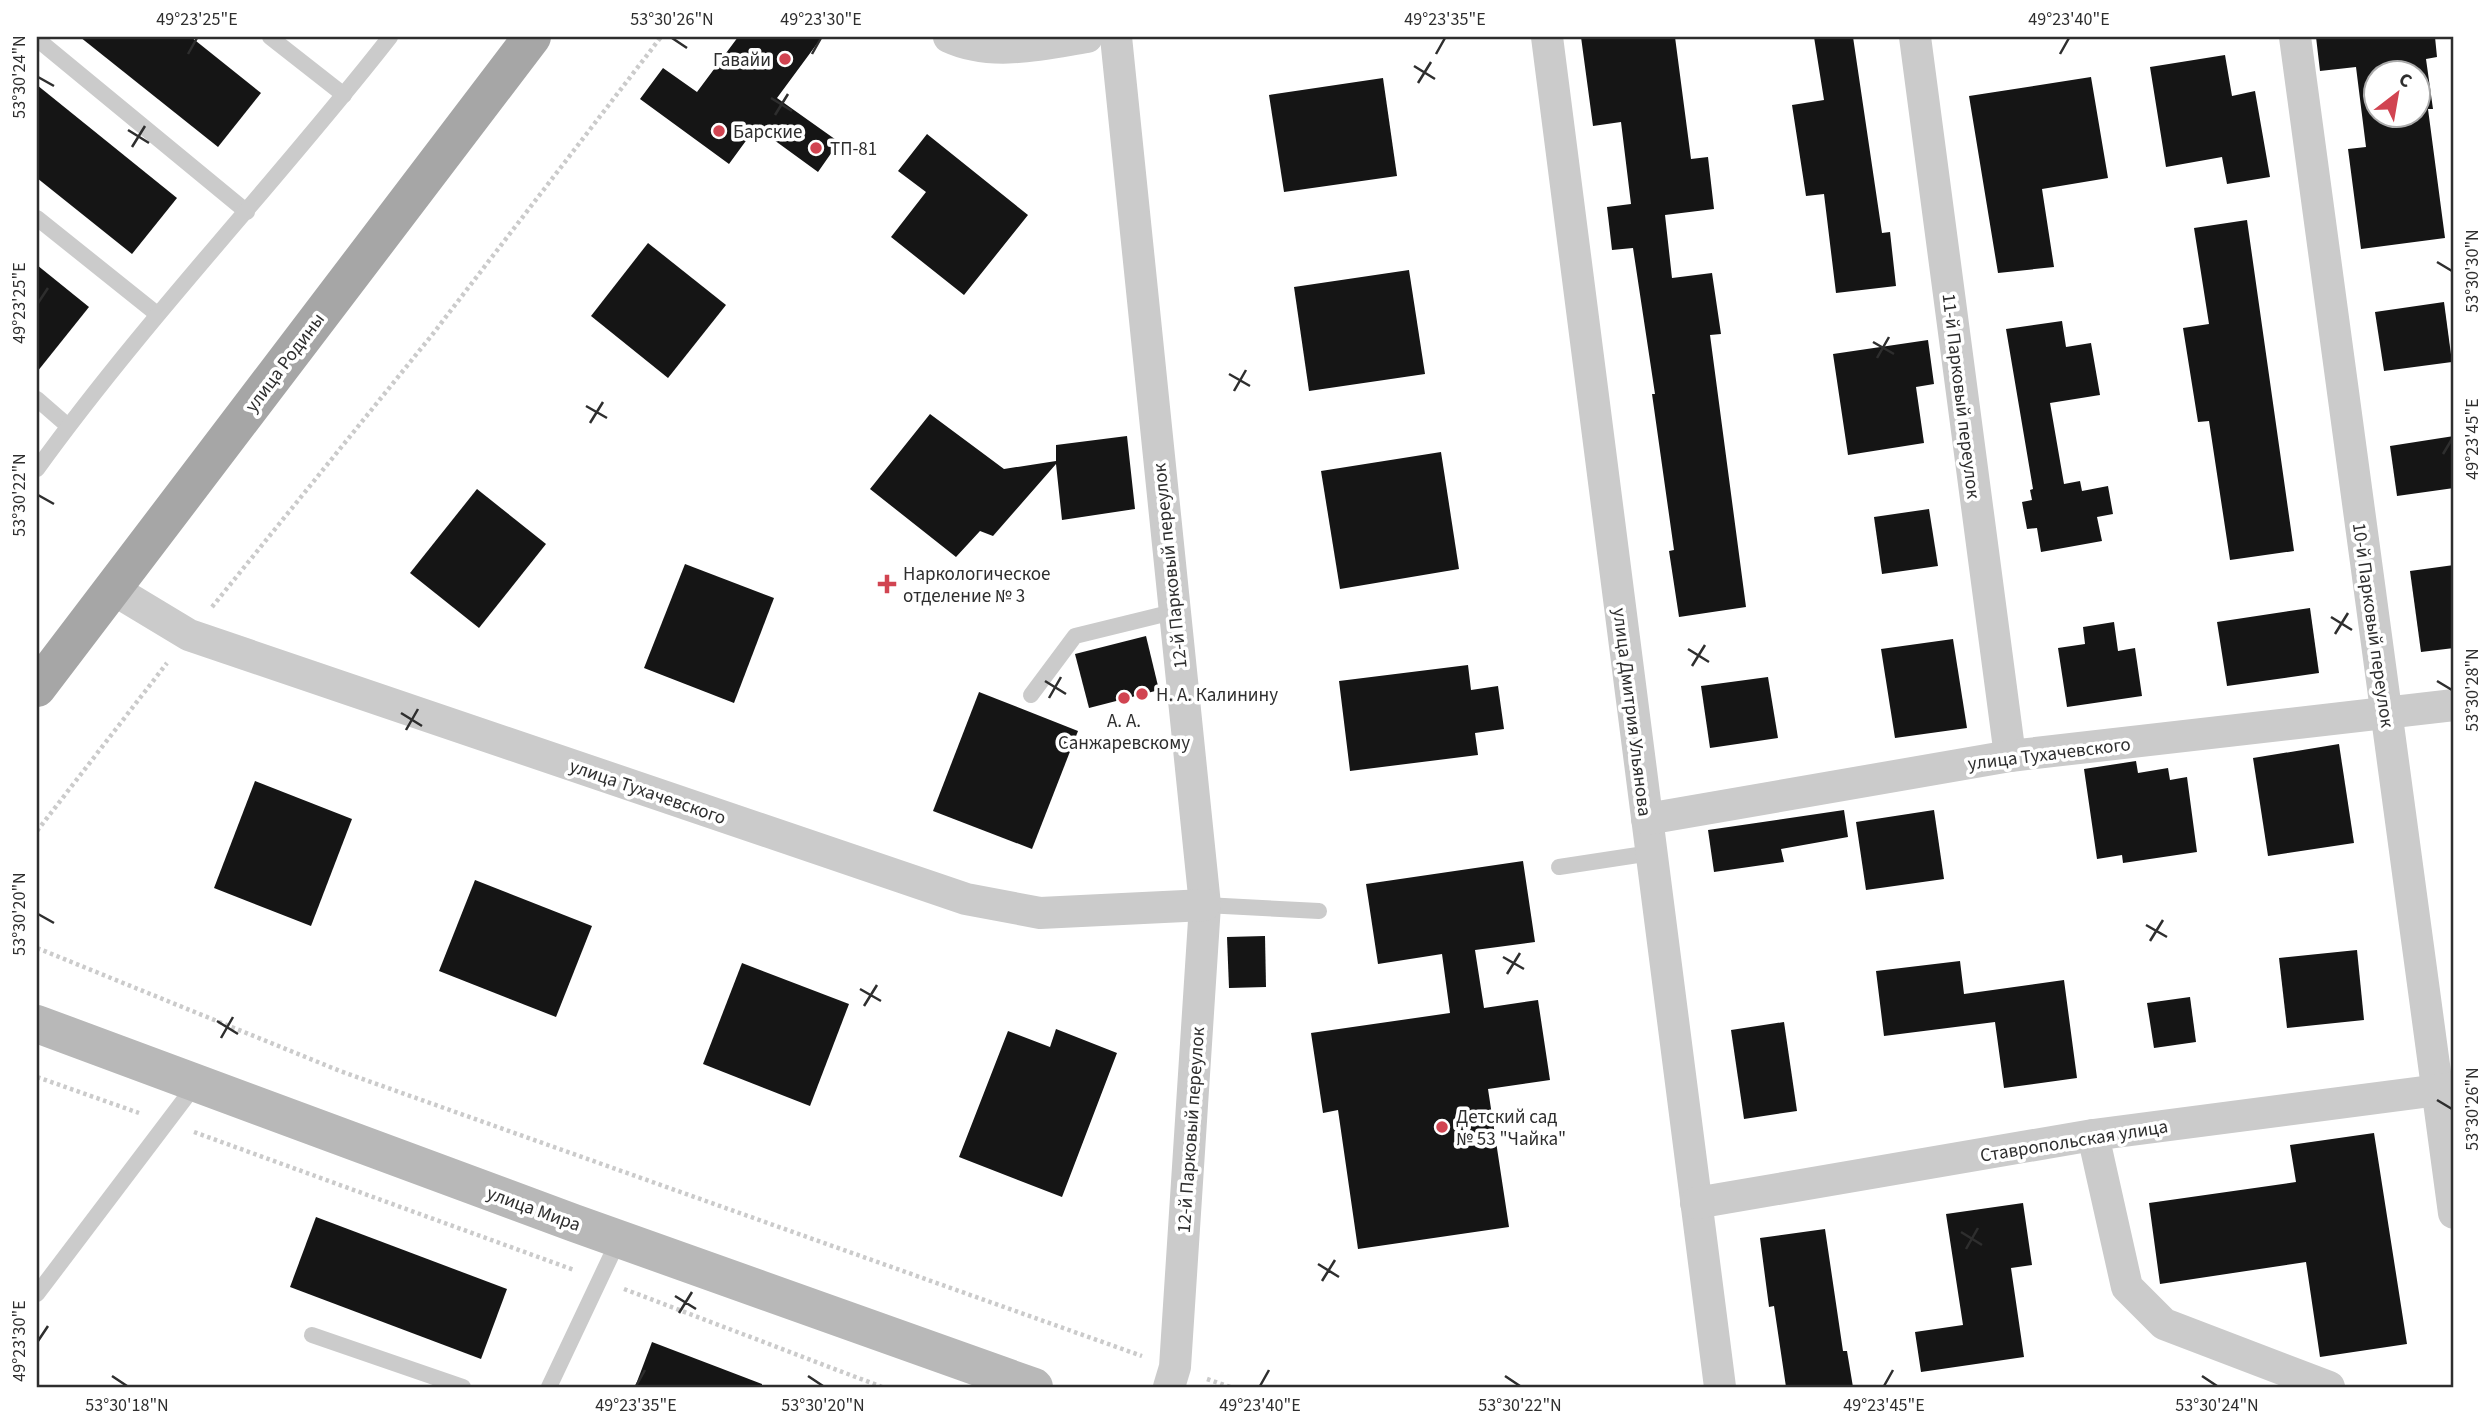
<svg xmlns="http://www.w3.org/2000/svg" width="2491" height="1424" font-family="'Source Sans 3',sans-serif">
  <rect width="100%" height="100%" fill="#fff"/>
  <g fill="#151515" fill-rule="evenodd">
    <path d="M 80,37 L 191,37 L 261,93 L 218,147 Z"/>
    <path d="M 738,37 L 822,37 L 777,98 L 839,142 L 818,172 L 756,127 L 729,164 L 640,99 L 663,68 L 697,92 Z"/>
    <path d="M 1581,37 L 1675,37 L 1691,159 L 1708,157 L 1714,209 L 1665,215 L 1672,278 L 1712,273 L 1721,334 L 1710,335 L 1746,607 L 1679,617 L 1669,551 L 1674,550 L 1652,394 L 1655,394 L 1633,248 L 1612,250 L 1607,207 L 1631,204 L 1621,122 L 1593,126 Z"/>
    <path d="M 1814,37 L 1853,37 L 1882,233 L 1890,232 L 1896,286 L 1836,293 L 1824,194 L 1806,196 L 1792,105 L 1824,100 Z"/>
    <path d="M 2316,37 L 2435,37 L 2437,57 L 2426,59 L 2433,109 L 2428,109 L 2445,238 L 2361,249 L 2348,149 L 2366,147 L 2356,67 L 2320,71 ZM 2376,74 L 2418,74 L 2418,116 L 2376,116 Z"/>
    <path d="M 2225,55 L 2232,96 L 2255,91 L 2270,177 L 2227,184 L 2222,157 L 2166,167 L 2150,67 Z"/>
    <path d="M 2091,77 L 2108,178 L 2042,189 L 2054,267 L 1998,273 L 1969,96 Z"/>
    <path d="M 1383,78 L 1397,176 L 1284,192 L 1269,95 Z"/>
    <path d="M 37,85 L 177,198 L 132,254 L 37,178 Z"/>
    <path d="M 927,134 L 1028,215 L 964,295 L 891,237 L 926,192 L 898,171 Z"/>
    <path d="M 2247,220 L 2294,551 L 2230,560 L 2209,421 L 2198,422 L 2183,328 L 2209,324 L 2194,228 Z"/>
    <path d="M 648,243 L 726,305 L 668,378 L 591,316 Z"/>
    <path d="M 37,265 L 89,307 L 37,372 Z"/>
    <path d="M 1409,270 L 1425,374 L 1309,391 L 1294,287 Z"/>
    <path d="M 2444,302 L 2452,362 L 2384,371 L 2375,312 Z"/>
    <path d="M 2062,321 L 2066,347 L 2091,343 L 2100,395 L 2050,403 L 2064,484 L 2080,481 L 2082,491 L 2108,486 L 2113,514 L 2097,517 L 2102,541 L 2041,552 L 2037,528 L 2027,529 L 2022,502 L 2032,500 L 2030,490 L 2033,489 L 2006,329 Z"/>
    <path d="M 1928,340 L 1934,384 L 1916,387 L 1924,443 L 1848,455 L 1833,354 Z"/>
    <path d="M 930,414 L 1004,469 L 1056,461 L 1056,445 L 1127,436 L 1135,509 L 1062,520 L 1056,464 L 993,536 L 980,531 L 956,557 L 870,489 Z"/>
    <path d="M 2454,436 L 2454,488 L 2397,496 L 2390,446 Z"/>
    <path d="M 1441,452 L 1459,569 L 1340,589 L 1321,471 Z"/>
    <path d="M 477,489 L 546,544 L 479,628 L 410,573 Z"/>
    <path d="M 1929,509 L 1938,566 L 1882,574 L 1874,517 Z"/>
    <path d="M 685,564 L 774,598 L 734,703 L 644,668 Z"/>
    <path d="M 2454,565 L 2454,648 L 2421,652 L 2410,571 Z"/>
    <path d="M 2310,608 L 2319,673 L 2227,686 L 2217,622 Z"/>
    <path d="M 2114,622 L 2118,651 L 2135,648 L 2142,696 L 2067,707 L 2058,648 L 2085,644 L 2083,627 Z"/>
    <path d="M 1146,636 L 1159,690 L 1089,708 L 1075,654 Z"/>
    <path d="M 1953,639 L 1967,728 L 1895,738 L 1881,649 Z"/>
    <path d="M 1468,665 L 1471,690 L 1498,686 L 1504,729 L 1475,733 L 1478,755 L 1350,771 L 1339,681 Z"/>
    <path d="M 1768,677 L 1778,738 L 1710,748 L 1701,686 Z"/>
    <path d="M 979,692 L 1078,731 L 1032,849 L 933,811 Z"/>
    <path d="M 2339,744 L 2354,843 L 2268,856 L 2253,758 Z"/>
    <path d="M 2136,761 L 2138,773 L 2168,768 L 2170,780 L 2187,777 L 2197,852 L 2123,863 L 2122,855 L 2097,859 L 2084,769 Z"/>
    <path d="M 255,781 L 352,819 L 311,926 L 214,888 Z"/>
    <path d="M 1844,810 L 1848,837 L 1781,849 L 1784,862 L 1714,872 L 1708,830 Z"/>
    <path d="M 1934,810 L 1944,879 L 1866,890 L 1856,822 Z"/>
    <path d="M 1523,861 L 1535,942 L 1475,950 L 1484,1008 L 1538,1000 L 1550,1080 L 1488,1089 L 1509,1227 L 1358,1249 L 1338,1110 L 1323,1113 L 1311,1033 L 1450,1013 L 1442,954 L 1378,964 L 1366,884 Z"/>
    <path d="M 475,880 L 592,926 L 556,1017 L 439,971 Z"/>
    <path d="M 1265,936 L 1266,987 L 1229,988 L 1227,937 Z"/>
    <path d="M 2357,950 L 2364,1020 L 2287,1028 L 2279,958 Z"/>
    <path d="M 1960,961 L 1964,994 L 2064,980 L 2077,1078 L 2004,1088 L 1995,1022 L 1884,1036 L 1876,971 Z"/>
    <path d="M 742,963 L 849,1004 L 810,1106 L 703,1064 Z"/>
    <path d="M 2190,997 L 2196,1042 L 2154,1048 L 2147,1003 Z"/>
    <path d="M 1784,1022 L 1797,1111 L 1744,1119 L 1731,1030 Z"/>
    <path d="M 1056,1029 L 1117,1053 L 1062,1197 L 959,1157 L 1008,1031 L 1050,1047 Z"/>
    <path d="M 2374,1133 L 2407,1344 L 2320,1357 L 2306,1262 L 2160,1284 L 2149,1203 L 2296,1182 L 2290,1145 Z"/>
    <path d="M 2023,1203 L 2032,1265 L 2011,1268 L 2024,1357 L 1921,1372 L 1915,1332 L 1963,1325 L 1946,1214 Z"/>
    <path d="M 316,1217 L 507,1289 L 481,1359 L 290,1287 Z"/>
    <path d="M 1825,1229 L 1843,1351 L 1847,1351 L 1853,1387 L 1786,1387 L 1774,1306 L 1769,1307 L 1760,1238 Z"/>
    <path d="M 652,1342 L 762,1384 L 762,1387 L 635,1387 Z"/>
  </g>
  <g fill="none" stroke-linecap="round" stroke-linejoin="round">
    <g stroke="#cbcbcb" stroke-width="4.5" stroke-dasharray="3.5 3.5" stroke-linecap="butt">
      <path d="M 212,607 L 432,335 L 661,37"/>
      <path d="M 37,831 L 167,663"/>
      <path d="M 37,948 L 340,1071 L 1142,1356"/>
      <path d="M 37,1077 L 139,1113"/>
      <path d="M 194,1132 L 574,1270"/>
      <path d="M 624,1289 L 882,1387"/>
      <path d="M 1207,1379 L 1230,1387"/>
    </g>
    <g stroke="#cbcbcb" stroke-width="16">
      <path d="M 270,37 L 344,95"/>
      <path d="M 37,39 L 247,212"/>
      <path d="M 37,218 L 157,314"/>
      <path d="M 37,399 L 68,426"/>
      <path d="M 37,469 C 146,318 276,183 390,37"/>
      <path d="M 1031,695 L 1075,636 L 1173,612"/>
      <path d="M 1559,867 L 1651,853"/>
      <path d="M 1205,905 L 1319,911"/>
      <path d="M 37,1294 L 196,1084"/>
      <path d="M 312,1335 L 463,1387"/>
      <path d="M 549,1387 L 619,1239"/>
    </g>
    <g stroke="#cbcbcb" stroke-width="32">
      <path d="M 949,37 C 992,57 1043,44 1087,37"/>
      <path d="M 1116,37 L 1205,905 L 1175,1367 L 1169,1387"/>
      <path d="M 1547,37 L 1720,1387"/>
      <path d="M 1915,37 L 2010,756"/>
      <path d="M 2295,37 L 2454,1213"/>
      <path d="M 111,588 L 189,635 L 966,899 L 1040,913 L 1205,905"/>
      <path d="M 1647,819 L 2010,756 L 2454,705"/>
      <path d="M 2093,1135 L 2127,1287 L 2164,1324 L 2329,1387"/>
      <path d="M 1696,1203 L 2093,1135 L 2454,1088"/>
    </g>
    <path stroke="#b8b8b8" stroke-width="38" d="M 37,1024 L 574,1223 L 1034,1387"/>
    <path stroke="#a6a6a6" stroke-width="38" d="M 37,688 L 532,37"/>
  </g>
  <path fill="none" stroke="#2e2e2e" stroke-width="2.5" d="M 672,38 L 687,48M 188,54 L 197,38M 812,54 L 821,38M 1436,54 L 1445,38M 2060,54 L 2069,38M 1414,66 L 1435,79M 38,77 L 54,86M 1418,83 L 1431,62M 771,98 L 792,111M 775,115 L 788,94M 128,130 L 149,143M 132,147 L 145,126M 2437,262 L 2452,271M 38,303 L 48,288M 1873,342 L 1894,354M 1877,358 L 1889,337M 1229,374 L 1250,386M 1234,391 L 1246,370M 586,406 L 607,418M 590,423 L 603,402M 2443,454 L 2452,439M 38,495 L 54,504M 2331,617 L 2352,630M 2335,634 L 2348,613M 1688,649 L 1709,662M 1692,666 L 1705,645M 1045,681 L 1066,694M 2437,681 L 2452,690M 1049,698 L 1061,677M 401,713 L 422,726M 406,730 L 418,709M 38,914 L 54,923M 2146,925 L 2167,937M 2150,941 L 2163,920M 1503,957 L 1524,969M 1507,974 L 1520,953M 860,989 L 881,1001M 864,1006 L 877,985M 217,1021 L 238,1034M 221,1038 L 233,1017M 2437,1100 L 2452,1109M 1961,1232 L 1982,1245M 1966,1249 L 1978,1228M 1318,1264 L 1339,1277M 1322,1281 L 1335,1260M 675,1296 L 696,1309M 679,1313 L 692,1292M 38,1341 L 48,1326M 112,1376 L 127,1386M 808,1376 L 823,1386M 1505,1376 L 1520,1386M 2202,1376 L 2217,1386M 636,1386 L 645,1370M 1260,1386 L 1269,1370M 1884,1386 L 1893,1370"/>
  <g fill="#d14451" stroke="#fff" stroke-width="2.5">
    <circle cx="785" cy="59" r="7"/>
    <circle cx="719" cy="131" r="7"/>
    <circle cx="816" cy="148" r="7"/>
    <path d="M883.5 573.5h7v7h7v7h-7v7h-7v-7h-7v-7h7z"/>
    <circle cx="1142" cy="694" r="7"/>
    <circle cx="1124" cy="698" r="7"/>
    <circle cx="1442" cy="1127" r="7"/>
  </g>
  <g text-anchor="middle" stroke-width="7" stroke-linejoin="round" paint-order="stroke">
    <g font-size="19" fill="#2e2e2e" stroke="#fff" text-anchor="start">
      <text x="771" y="66" text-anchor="end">Гавайи</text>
      <text x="733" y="138">Барские</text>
      <text x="830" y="155">ТП-81</text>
      <text x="903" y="580">Наркологическое<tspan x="903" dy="22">отделение № 3</tspan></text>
      <text x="1156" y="701">Н. А. Калинину</text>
      <text x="1124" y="727" text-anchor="middle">А. А.<tspan x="1124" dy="22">Санжаревскому</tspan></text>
      <text x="1456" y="1123">Детский сад<tspan x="1456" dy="22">№ 53 "Чайка"</tspan></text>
    </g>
    <g font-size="19" fill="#2e2e2e" stroke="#fff">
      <text transform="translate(284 362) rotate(-53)" y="7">улица Родины</text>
      <text transform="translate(1962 396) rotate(83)" y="7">11-й Парковый переулок</text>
      <text transform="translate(1169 566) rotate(-96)" y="7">12-й Парковый переулок</text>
      <text transform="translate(2374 625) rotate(82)" y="7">10-й Парковый переулок</text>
      <text transform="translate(1633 712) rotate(83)" y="7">улица Дмитрия Ульянова</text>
      <text transform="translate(2049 753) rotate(-7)" y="7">улица Тухачевского</text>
      <text transform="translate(648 791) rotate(19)" y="7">улица Тухачевского</text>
      <text transform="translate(1190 1130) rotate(-86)" y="7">12-й Парковый переулок</text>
      <text transform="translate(2074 1140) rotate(-9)" y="7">Ставропольская улица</text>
      <text transform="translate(534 1208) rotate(20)" y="7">улица Мира</text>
    </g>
  </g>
  <rect width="2491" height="1424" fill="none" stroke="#ffffff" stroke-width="77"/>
  <g transform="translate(2397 94) rotate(31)"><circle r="33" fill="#ffffff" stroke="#ababab" stroke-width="2"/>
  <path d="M0-5L12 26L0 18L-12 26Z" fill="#d14451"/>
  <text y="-10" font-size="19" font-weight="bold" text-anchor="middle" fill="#2e2e2e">С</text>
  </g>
  <rect x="38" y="38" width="2414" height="1348" fill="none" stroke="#2e2e2e" stroke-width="2.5"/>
  <g font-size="18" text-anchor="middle" fill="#2e2e2e">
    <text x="197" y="25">49°23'25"E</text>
    <text x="672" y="25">53°30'26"N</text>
    <text x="821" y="25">49°23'30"E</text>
    <text x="1445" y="25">49°23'35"E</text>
    <text x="2069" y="25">49°23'40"E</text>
    <text transform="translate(19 77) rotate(-90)" y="6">53°30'24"N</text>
    <text transform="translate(2472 271) rotate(-90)" y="6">53°30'30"N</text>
    <text transform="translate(19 303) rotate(-90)" y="6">49°23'25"E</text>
    <text transform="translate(2472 439) rotate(-90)" y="6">49°23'45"E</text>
    <text transform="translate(19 495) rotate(-90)" y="6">53°30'22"N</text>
    <text transform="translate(2472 690) rotate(-90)" y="6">53°30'28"N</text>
    <text transform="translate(19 914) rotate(-90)" y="6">53°30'20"N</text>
    <text transform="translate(2472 1109) rotate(-90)" y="6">53°30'26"N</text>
    <text transform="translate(19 1341) rotate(-90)" y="6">49°23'30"E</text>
    <text x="127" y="1411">53°30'18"N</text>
    <text x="636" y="1411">49°23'35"E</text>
    <text x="823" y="1411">53°30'20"N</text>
    <text x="1260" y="1411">49°23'40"E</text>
    <text x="1520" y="1411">53°30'22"N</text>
    <text x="1884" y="1411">49°23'45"E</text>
    <text x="2217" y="1411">53°30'24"N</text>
  </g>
</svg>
